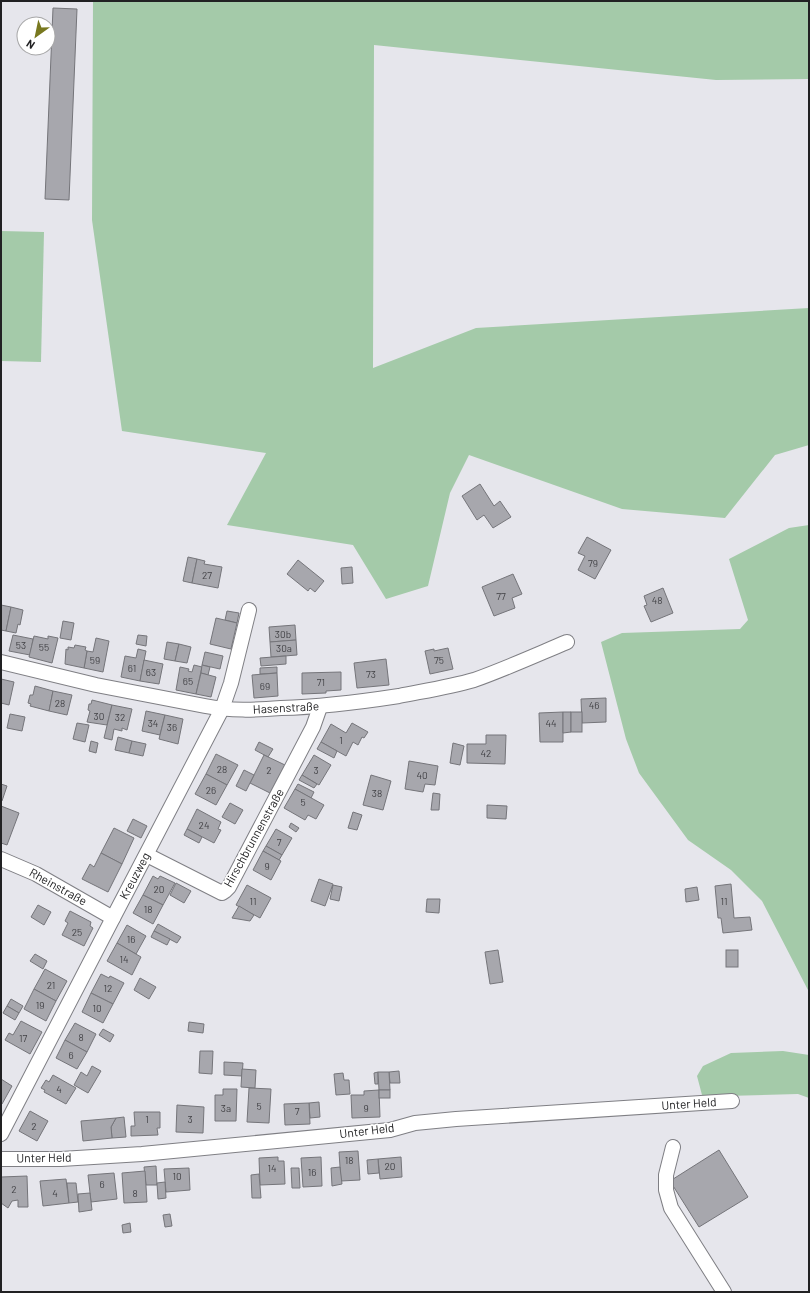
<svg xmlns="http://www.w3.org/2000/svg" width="810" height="1293" font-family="Barlow,sans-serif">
  <rect width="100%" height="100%" fill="#e6e6ec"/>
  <g fill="#a4caa9">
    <path d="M 93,1 L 809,1 L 809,79 L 716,80 L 374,45 L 373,368 L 476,328 L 809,308 L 809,445 L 775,455 L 725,518 L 622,509 L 469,455 L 450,493 L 428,586 L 386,599 L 353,545 L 227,525 L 266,453 L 122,431 L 92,220 Z"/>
    <path d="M 1,231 L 44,232 L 41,362 L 1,361 Z"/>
    <path d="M 809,525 L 809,992 L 762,901 L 731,870 L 688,840 L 639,773 L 626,739 L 601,642 L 622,633 L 740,629 L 748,620 L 729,559 L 789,528 Z"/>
    <path d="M 783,1051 L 809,1055 L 809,1098 L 798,1094 L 726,1096 L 702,1095 L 697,1076 L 703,1066 L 731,1053 Z"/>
  </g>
  <g fill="#a7a7ad" stroke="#75757a">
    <path d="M 53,8 L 77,9 L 69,200 L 45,199 Z"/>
    <path d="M 480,484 L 494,506 L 500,501 L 511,517 L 493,528 L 484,515 L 477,520 L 462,496 Z"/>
    <path d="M 587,537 L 611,550 L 595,579 L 578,570 L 585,556 L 578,553 Z"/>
    <path d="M 188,557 L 197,559 L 192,583 L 183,581 Z"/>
    <path d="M 197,559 L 205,561 L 204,564 L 222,567 L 218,588 L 192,583 Z"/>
    <path d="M 298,560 L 324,581 L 315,592 L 310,588 L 308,591 L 287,574 Z"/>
    <path d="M 352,567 L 353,583 L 342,584 L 341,568 Z"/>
    <path d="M 513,574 L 522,594 L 512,598 L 515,608 L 494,616 L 482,587 Z"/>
    <path d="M 663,588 L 673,613 L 651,622 L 644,606 L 647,605 L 644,596 Z"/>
    <path d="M 1,605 L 11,607 L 6,631 L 1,630 Z"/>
    <path d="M 11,607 L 23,610 L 20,625 L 18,624 L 16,633 L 6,631 Z"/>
    <path d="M 227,611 L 239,613 L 237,623 L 225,620 Z"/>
    <path d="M 216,618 L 237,623 L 231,649 L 210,644 Z"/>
    <path d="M 63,621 L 74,623 L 71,640 L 60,638 Z"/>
    <path d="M 295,625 L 296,640 L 270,642 L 269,627 Z"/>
    <path d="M 13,635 L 33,639 L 30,655 L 9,651 Z"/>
    <path d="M 138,635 L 147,636 L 146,646 L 136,644 Z"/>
    <path d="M 34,636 L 48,639 L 48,636 L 58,638 L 52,663 L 29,657 Z"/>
    <path d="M 96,638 L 109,641 L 103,672 L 84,668 L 87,651 L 93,652 Z"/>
    <path d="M 296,640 L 297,655 L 271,657 L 270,642 Z"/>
    <path d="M 167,642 L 179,644 L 175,661 L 164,659 Z"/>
    <path d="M 179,644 L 191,647 L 187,663 L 175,661 Z"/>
    <path d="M 75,645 L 86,647 L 85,650 L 87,651 L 84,668 L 65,664 L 66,649 L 68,650 L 68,647 L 74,648 Z"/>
    <path d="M 448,648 L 453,669 L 430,674 L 425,651 L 434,649 L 434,651 Z"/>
    <path d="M 138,649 L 146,651 L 140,681 L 121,677 L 125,656 L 136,658 Z"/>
    <path d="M 205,652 L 223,656 L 220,669 L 202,665 Z"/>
    <path d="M 286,656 L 286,664 L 261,666 L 260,658 Z"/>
    <path d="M 386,659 L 389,685 L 357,688 L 354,663 Z"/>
    <path d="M 144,660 L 163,664 L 159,684 L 140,681 Z"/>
    <path d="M 194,665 L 202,667 L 196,694 L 176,690 L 180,667 L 189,669 L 188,671 L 192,672 Z"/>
    <path d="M 202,665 L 210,667 L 208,675 L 201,673 Z"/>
    <path d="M 277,667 L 277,673 L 260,674 L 260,668 Z"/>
    <path d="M 341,672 L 341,690 L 326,691 L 326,693 L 302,694 L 302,673 Z"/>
    <path d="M 201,673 L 216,677 L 211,697 L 196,694 Z"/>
    <path d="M 277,673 L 278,696 L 254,698 L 252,675 Z"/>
    <path d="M 1,679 L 14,682 L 9,705 L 1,703 Z"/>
    <path d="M 35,686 L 53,691 L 49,711 L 30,706 L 31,704 L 28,703 L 30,695 L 33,695 Z"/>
    <path d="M 53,691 L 72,695 L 67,715 L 49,711 Z"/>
    <path d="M 606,698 L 606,722 L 582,723 L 581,699 Z"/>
    <path d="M 92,700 L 112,705 L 107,725 L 87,722 L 90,711 L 88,710 L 89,704 L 91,704 Z"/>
    <path d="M 112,705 L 132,709 L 127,730 L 122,728 L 122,731 L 114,729 L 112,740 L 104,738 Z"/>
    <path d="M 146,711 L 165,715 L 160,735 L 142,731 Z"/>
    <path d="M 563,712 L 563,742 L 540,742 L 539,713 Z"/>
    <path d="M 563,712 L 571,712 L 571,732 L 563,733 Z"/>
    <rect x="571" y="712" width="11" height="20"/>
    <path d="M 10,714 L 25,717 L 22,731 L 7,728 Z"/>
    <path d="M 165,715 L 183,719 L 178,744 L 159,739 Z"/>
    <path d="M 77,723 L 89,725 L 85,742 L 73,739 Z"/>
    <path d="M 352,723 L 368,732 L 364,738 L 362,737 L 358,745 L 353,742 L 346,756 L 321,742 L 331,724 L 346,733 Z"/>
    <path d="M 486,735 L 506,735 L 505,764 L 467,763 L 467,744 L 486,744 Z"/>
    <path d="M 118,737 L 132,741 L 129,753 L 115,750 Z"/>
    <path d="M 91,741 L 98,743 L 96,753 L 89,751 Z"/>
    <path d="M 132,741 L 146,744 L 143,756 L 129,753 Z"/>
    <path d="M 259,742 L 273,749 L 268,757 L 255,750 Z"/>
    <path d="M 321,742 L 337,751 L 334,758 L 317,749 Z"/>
    <path d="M 453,743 L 464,746 L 460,765 L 450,763 Z"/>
    <path d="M 216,754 L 238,765 L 227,785 L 206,774 Z"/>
    <path d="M 264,755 L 285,765 L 270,793 L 250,783 Z"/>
    <path d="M 314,755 L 331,765 L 319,785 L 302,775 Z"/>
    <path d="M 409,761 L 438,766 L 435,785 L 425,784 L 423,792 L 405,789 Z"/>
    <path d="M 244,770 L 254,775 L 246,791 L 236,786 Z"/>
    <path d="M 206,774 L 227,785 L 216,805 L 195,794 Z"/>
    <path d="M 302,775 L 317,784 L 314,788 L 299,780 Z"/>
    <path d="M 371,775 L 391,781 L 383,810 L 363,805 Z"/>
    <path d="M 1,784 L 7,786 L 2,801 L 1,801 Z"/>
    <path d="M 298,784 L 314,792 L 311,798 L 295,789 Z"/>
    <path d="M 295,789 L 324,805 L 316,819 L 308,815 L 305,820 L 284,808 Z"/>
    <path d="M 433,793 L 440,794 L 439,810 L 431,810 Z"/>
    <path d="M 230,803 L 243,810 L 235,824 L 222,817 Z"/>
    <path d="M 487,805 L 507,806 L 506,819 L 487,818 Z"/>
    <path d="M 1,806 L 19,813 L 7,845 L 1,843 Z"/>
    <path d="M 197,809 L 221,822 L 218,829 L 221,830 L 214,843 L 187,829 Z"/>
    <path d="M 353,812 L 362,815 L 357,830 L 348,828 Z"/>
    <path d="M 133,819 L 147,826 L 141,838 L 127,831 Z"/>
    <path d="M 291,823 L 299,828 L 296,832 L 289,827 Z"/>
    <path d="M 114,828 L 134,838 L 122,864 L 101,853 Z"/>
    <path d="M 187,829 L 202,837 L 199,843 L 184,835 Z"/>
    <path d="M 276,829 L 292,838 L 282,855 L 266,846 Z"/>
    <path d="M 266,846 L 282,855 L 279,860 L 263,851 Z"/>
    <path d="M 263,851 L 281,861 L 271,880 L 253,870 Z"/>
    <path d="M 101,853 L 122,864 L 108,892 L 82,879 L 90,864 L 94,867 Z"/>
    <path d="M 153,876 L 158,879 L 160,876 L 175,883 L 163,905 L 143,895 Z"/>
    <path d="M 319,879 L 333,884 L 325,906 L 311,901 Z"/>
    <path d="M 176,883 L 191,891 L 184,903 L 170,895 Z"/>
    <path d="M 731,884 L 734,918 L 750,917 L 752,930 L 723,933 L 721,918 L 718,918 L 715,886 Z"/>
    <path d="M 247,885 L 271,898 L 260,918 L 236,905 Z"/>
    <path d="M 333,885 L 342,887 L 339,901 L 330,899 Z"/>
    <path d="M 697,887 L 699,900 L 686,902 L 685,889 Z"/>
    <path d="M 143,895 L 163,905 L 153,924 L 133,913 Z"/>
    <path d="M 427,899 L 440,899 L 439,913 L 426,912 Z"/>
    <path d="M 38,905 L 51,912 L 44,925 L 31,917 Z"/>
    <path d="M 239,906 L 254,915 L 250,921 L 232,918 Z"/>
    <path d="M 70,911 L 91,922 L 90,926 L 93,928 L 84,946 L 62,935 L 68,923 L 65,921 Z"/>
    <path d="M 158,924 L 181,937 L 177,943 L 154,931 Z"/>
    <path d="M 127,925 L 146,936 L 136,954 L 117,943 Z"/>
    <path d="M 154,931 L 170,939 L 167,945 L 151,937 Z"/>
    <path d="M 117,943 L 141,957 L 132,975 L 107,961 Z"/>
    <path d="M 498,950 L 503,982 L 490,984 L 485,952 Z"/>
    <rect x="726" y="950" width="12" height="17"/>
    <path d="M 35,954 L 47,961 L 43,969 L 30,961 Z"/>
    <path d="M 45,969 L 67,981 L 56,1001 L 34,989 Z"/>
    <path d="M 101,974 L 109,978 L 110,976 L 124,983 L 113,1004 L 91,993 Z"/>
    <path d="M 140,978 L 156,987 L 149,999 L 134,990 Z"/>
    <path d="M 34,989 L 56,1001 L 46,1021 L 24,1009 Z"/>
    <path d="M 91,993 L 113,1004 L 103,1023 L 82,1012 Z"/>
    <path d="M 11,999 L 23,1006 L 19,1013 L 7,1006 Z"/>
    <path d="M 7,1006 L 19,1013 L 15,1020 L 3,1013 Z"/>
    <path d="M 21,1021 L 42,1032 L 30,1054 L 5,1040 L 9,1033 L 13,1035 Z"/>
    <path d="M 189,1022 L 204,1024 L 203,1033 L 188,1031 Z"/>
    <path d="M 75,1023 L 96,1034 L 87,1052 L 65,1040 Z"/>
    <path d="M 103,1029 L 114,1035 L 110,1042 L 99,1035 Z"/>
    <path d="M 65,1040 L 87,1052 L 77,1069 L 56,1058 Z"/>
    <path d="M 200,1051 L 213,1051 L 212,1074 L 199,1073 Z"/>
    <path d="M 224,1062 L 243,1063 L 242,1076 L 224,1075 Z"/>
    <path d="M 92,1066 L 101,1071 L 88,1093 L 74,1085 L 81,1072 L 87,1076 Z"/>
    <path d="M 242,1069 L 256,1070 L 255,1088 L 241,1087 Z"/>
    <path d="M 399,1071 L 400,1083 L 390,1083 L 389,1072 Z"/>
    <path d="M 378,1072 L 378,1084 L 375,1084 L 374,1073 Z"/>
    <path d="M 378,1072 L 389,1072 L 390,1090 L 379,1090 Z"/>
    <path d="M 343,1073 L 344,1080 L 349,1080 L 350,1094 L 336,1095 L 334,1074 Z"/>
    <path d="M 53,1075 L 76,1088 L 66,1104 L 44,1092 L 45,1090 L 41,1088 L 46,1080 L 49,1082 Z"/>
    <path d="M 1,1079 L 12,1086 L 2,1104 L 1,1103 Z"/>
    <path d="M 249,1088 L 271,1089 L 269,1123 L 247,1122 Z"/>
    <path d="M 223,1089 L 237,1089 L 236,1121 L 215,1121 L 215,1095 L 223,1095 Z"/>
    <path d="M 379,1090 L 380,1117 L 352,1118 L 351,1095 L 364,1095 L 364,1091 Z"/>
    <rect x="379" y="1090" width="11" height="8"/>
    <path d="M 319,1102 L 320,1117 L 310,1118 L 309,1103 Z"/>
    <path d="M 309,1103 L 310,1124 L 285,1125 L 284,1104 Z"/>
    <path d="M 177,1105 L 204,1107 L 203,1133 L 176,1132 Z"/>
    <path d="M 30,1111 L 48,1121 L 37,1141 L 19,1131 Z"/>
    <path d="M 134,1112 L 160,1112 L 160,1128 L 157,1128 L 158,1135 L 131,1136 L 131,1126 L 135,1126 Z"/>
    <path d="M 124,1117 L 126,1137 L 112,1138 L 111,1127 L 116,1118 Z"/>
    <path d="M 116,1118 L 111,1127 L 112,1138 L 83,1141 L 81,1121 Z"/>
    <path d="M 719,1150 L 748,1197 L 699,1227 L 670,1181 Z"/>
    <path d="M 358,1151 L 360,1180 L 341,1181 L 339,1152 Z"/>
    <path d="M 278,1157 L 278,1161 L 284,1161 L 285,1184 L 260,1185 L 259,1158 Z"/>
    <path d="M 321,1157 L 322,1186 L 303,1187 L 301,1158 Z"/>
    <path d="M 401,1157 L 402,1177 L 380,1179 L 378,1159 Z"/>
    <path d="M 378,1159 L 379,1173 L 368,1174 L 367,1160 Z"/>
    <path d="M 156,1166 L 157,1185 L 146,1185 L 144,1167 Z"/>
    <path d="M 340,1167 L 342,1184 L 332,1186 L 331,1168 Z"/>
    <path d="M 189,1168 L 190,1190 L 166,1192 L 164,1169 Z"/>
    <path d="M 291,1168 L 299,1168 L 300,1188 L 292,1188 Z"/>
    <path d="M 145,1171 L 147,1202 L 124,1203 L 122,1173 Z"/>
    <path d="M 114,1173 L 117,1199 L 91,1202 L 88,1175 Z"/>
    <path d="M 259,1174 L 261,1198 L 252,1198 L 251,1175 Z"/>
    <path d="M 27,1176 L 28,1207 L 18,1207 L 18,1200 L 12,1201 L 8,1208 L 1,1203 L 1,1177 Z"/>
    <path d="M 66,1179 L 69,1203 L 43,1206 L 40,1181 Z"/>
    <path d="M 165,1182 L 166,1198 L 158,1199 L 157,1183 Z"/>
    <path d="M 67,1183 L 76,1183 L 78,1202 L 69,1203 Z"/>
    <path d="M 90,1193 L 92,1210 L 79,1212 L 78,1194 Z"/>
    <path d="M 170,1214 L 172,1226 L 165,1227 L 163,1215 Z"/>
    <path d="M 130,1223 L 131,1232 L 123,1233 L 122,1225 Z"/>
  </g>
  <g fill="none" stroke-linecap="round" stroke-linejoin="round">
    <defs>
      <g id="minor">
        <path d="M 1,662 L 96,685 L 205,706 C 231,711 255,710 281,708 C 321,707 360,702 399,696 C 424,691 450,687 474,680 C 505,669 536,655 567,642"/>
        <path d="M 147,855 L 222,893 L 225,891 L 229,887 L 313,727 L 320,707"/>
        <path d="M 1,859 L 36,874 L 113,918"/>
        <path d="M 1,1134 L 113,918 L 222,709 L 231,683 L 249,610"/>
        <path d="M 673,1147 L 666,1175 L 666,1190 L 671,1208 L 724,1292"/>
        <path d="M 1,1159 L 61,1159 L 142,1154 L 390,1130 L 415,1123 L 456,1119 L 732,1101"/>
      </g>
    </defs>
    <use href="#minor" stroke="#7f7f84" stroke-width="16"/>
    <use href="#minor" stroke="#fff" stroke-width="14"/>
  </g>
  <g text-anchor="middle" stroke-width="3.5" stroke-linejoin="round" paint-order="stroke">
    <g font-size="10" fill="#424246">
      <text x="593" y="567">79</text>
      <text x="207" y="579">27</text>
      <text x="501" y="600">77</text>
      <text x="657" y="604">48</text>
      <text x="283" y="638">30b</text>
      <text x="21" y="649">53</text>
      <text x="44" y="651">55</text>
      <text x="284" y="652">30a</text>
      <text x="95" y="664">59</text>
      <text x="439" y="664">75</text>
      <text x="132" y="672">61</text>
      <text x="151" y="676">63</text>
      <text x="371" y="678">73</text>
      <text x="188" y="685">65</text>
      <text x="321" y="686">71</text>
      <text x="265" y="690">69</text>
      <text x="60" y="707">28</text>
      <text x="594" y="709">46</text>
      <text x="99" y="720">30</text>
      <text x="120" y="721">32</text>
      <text x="153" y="727">34</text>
      <text x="551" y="727">44</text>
      <text x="172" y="731">36</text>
      <text x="341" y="744">1</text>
      <text x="486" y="757">42</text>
      <text x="222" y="773">28</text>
      <text x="269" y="774">2</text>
      <text x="316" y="774">3</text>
      <text x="422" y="779">40</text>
      <text x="211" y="794">26</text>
      <text x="377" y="797">38</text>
      <text x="303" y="806">5</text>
      <text x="204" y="829">24</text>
      <text x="279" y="846">7</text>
      <text x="267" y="870">9</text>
      <text x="159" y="893">20</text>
      <text x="253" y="905">11</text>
      <text x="724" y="905">11</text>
      <text x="148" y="913">18</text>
      <text x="77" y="936">25</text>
      <text x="131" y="943">16</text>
      <text x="124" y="963">14</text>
      <text x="51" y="989">21</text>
      <text x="108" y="992">12</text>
      <text x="40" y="1009">19</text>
      <text x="97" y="1012">10</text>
      <text x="81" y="1041">8</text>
      <text x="23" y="1042">17</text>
      <text x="71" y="1059">6</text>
      <text x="59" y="1093">4</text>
      <text x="259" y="1110">5</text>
      <text x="226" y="1112">3a</text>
      <text x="366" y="1112">9</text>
      <text x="297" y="1115">7</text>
      <text x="147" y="1123">1</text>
      <text x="190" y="1123">3</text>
      <text x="34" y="1130">2</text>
      <text x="349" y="1164">18</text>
      <text x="390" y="1170">20</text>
      <text x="272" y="1172">14</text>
      <text x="312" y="1176">16</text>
      <text x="177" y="1180">10</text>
      <text x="102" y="1188">6</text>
      <text x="14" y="1193">2</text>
      <text x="55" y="1197">4</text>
      <text x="135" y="1197">8</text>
    </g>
    <g font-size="12" fill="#212123" stroke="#fff">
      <text transform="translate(286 708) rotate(-3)" y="4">Hasenstraße</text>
      <text transform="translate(254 838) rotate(-61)" y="4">Hirschbrunnenstraße</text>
      <text transform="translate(135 876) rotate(-62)" y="4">Kreuzweg</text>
      <text transform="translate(58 887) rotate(29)" y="4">Rheinstraße</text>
      <text transform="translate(689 1104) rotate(-4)" y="4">Unter Held</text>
      <text transform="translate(367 1131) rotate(-7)" y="4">Unter Held</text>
      <text transform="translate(44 1158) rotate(-1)" y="4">Unter Held</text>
    </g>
  </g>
  <rect width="810" height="1293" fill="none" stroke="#212123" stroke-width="4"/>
  <g transform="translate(36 36) rotate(213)"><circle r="19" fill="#ffffff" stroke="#a6a6a7"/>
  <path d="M0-3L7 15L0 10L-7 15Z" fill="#78781f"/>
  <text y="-6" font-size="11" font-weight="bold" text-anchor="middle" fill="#212123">N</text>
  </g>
</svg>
